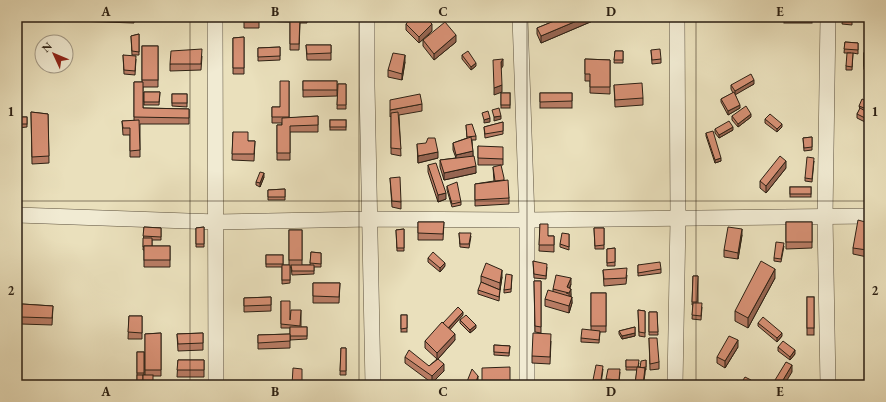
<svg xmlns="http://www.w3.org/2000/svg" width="886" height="402" font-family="'EB Garamond',serif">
  <rect width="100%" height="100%" fill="#eae0bc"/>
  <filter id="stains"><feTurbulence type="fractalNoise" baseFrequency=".005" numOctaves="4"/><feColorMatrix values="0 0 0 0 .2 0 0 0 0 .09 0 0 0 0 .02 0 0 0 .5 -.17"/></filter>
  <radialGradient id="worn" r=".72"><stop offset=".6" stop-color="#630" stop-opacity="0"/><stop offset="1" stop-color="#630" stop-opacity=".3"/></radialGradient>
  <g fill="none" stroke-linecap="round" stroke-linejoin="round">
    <defs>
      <g id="street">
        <path d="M 215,17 L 216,385"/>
        <path d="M 367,17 L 367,86 L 373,385"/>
        <path d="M 520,17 L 527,220 L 527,385"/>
        <path d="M 828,17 L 825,216 L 828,385"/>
        <path d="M 17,215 L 217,222 L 371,219 L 527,220 L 869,216"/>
        <path d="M 675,385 L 678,219 L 677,17"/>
      </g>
    </defs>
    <use href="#street" stroke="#5c513e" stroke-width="16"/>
    <use href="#street" stroke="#f1ebd3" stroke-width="15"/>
  </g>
  <g fill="#b87c64" stroke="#2d2114">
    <path d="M 76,17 L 134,17 L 134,23 L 76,21 Z"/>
    <rect x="179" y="17" width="21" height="3"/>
    <path d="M 244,17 L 307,17 L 307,23 L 300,23 L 299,50 L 290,50 L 290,22 L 259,21 L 259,28 L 244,28 Z"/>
    <path d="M 488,17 L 501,17 L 501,18 L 488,19 Z"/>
    <path d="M 564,17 L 602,17 L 541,43 L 537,34 L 537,28 Z"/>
    <rect x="784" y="17" width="28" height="6"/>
    <path d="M 843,17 L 852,17 L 852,25 L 842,24 Z"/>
    <path d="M 406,24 L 432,31 L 419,43 L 406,30 Z"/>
    <path d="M 139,34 L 139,55 L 132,55 L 131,36 Z"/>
    <path d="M 244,37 L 244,74 L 233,74 L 233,38 Z"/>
    <path d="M 423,40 L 456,42 L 434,60 L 423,46 Z"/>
    <path d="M 845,42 L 858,43 L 858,54 L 853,53 L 852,70 L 846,70 L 846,66 L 851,53 L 844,53 Z"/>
    <path d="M 306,45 L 331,45 L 331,60 L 307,60 Z"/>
    <path d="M 142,46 L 158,46 L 158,87 L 143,87 L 143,108 L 189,109 L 189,124 L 140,124 L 140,157 L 130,157 L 130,135 L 123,135 L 122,121 L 134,121 L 134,82 L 142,82 Z"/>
    <path d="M 280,47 L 280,60 L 258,61 L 258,48 Z"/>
    <path d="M 651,50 L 661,59 L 661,63 L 652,64 Z"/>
    <path d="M 615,51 L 623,51 L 623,63 L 614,63 Z"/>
    <rect x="864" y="53" width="5" height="16"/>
    <path d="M 123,55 L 136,59 L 135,75 L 124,74 Z"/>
    <path d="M 462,55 L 476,66 L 471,70 L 462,59 Z"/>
    <path d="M 202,56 L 201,70 L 170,71 L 170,64 Z"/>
    <path d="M 585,59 L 610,60 L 610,94 L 590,93 L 590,81 L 585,81 Z"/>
    <path d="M 405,62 L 402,80 L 388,77 L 388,70 Z"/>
    <path d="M 289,81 L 289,118 L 318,116 L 318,132 L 290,132 L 290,160 L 277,160 L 277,125 L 282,125 L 282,123 L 272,123 L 272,107 L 280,107 Z"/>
    <path d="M 303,81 L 337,81 L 337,96 L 303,97 Z"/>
    <path d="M 338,84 L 346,84 L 346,109 L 337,109 Z"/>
    <path d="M 754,84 L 735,94 L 740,108 L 728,115 L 721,102 L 721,99 L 733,93 L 731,89 L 731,85 Z"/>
    <path d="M 614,85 L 643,98 L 643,105 L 615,107 Z"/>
    <path d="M 144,92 L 160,92 L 159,105 L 144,105 Z"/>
    <rect x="501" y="93" width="9" height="15"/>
    <rect x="540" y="93" width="32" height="15"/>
    <path d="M 172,94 L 187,94 L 187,107 L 172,106 Z"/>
    <path d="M 869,102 L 869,124 L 857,118 L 857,114 L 860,109 L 859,106 Z"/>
    <path d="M 422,104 L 422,111 L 399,115 L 401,156 L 391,154 L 391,116 L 390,117 L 390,110 Z"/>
    <path d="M 31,112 L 48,114 L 49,163 L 32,164 Z"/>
    <path d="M 732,116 L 751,117 L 738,127 L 732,120 Z"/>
    <path d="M 17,117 L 27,117 L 27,127 L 17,128 Z"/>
    <path d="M 765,119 L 782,127 L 777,132 L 765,123 Z"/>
    <rect x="330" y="120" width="16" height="10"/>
    <path d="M 503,122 L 503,134 L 485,138 L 484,127 Z"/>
    <path d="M 466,125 L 476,136 L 476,140 L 472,140 L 473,156 L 476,173 L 444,180 L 440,167 L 440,160 L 456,158 L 453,150 L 453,143 L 467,138 Z"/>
    <path d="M 715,129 L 733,130 L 719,138 L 715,133 Z"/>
    <path d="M 233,132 L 248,141 L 255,141 L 254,161 L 232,160 Z"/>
    <path d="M 706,133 L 721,161 L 715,163 L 706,136 Z"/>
    <path d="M 812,137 L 812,150 L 804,151 L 803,138 Z"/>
    <path d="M 417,144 L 438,158 L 418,163 Z"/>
    <path d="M 478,146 L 503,159 L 503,165 L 478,165 Z"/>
    <path d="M 869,152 L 869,196 L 867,196 Z"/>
    <path d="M 814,161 L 812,182 L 805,181 L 805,178 Z"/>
    <path d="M 428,165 L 446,199 L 438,202 L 428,172 Z"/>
    <path d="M 493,167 L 504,180 L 509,198 L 509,204 L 475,206 L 475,184 L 494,181 Z"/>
    <path d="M 786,168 L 766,193 L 760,188 L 760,181 Z"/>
    <path d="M 264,177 L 260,187 L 256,185 L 256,182 Z"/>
    <path d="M 390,178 L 401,202 L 401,209 L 392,207 Z"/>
    <path d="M 447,186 L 461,202 L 461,205 L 452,207 L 447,190 Z"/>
    <rect x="790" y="187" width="21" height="10"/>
    <path d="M 285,189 L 285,200 L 268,200 L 268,190 Z"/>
    <path d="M 418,222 L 444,222 L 443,240 L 418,240 Z"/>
    <path d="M 786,222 L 812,222 L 812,248 L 786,249 Z"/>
    <path d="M 869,223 L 867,257 L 853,254 L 853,248 Z"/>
    <path d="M 540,224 L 548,236 L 554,236 L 554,252 L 539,251 Z"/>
    <path d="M 144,227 L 161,228 L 161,240 L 152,240 L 152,246 L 170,246 L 170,267 L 144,267 L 144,250 L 143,250 Z"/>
    <path d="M 204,227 L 204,247 L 196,247 L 196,228 Z"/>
    <path d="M 594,228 L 604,228 L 604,249 L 595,249 Z"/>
    <path d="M 404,229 L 404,251 L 397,251 L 396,230 Z"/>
    <path d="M 289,230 L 302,230 L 302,265 L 310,265 L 311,252 L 321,253 L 321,267 L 314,267 L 314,274 L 292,275 L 291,267 L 290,267 L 290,283 L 282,284 L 282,267 L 266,267 L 266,255 L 283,255 L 283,265 L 289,265 Z"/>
    <path d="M 459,233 L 471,236 L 469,248 L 460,247 Z"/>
    <path d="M 569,234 L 569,250 L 560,247 L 560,244 Z"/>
    <path d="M 742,235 L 738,259 L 724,257 L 724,250 Z"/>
    <path d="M 784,246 L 781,262 L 774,261 L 774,258 Z"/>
    <path d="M 615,248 L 615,266 L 607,266 L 607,249 Z"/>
    <path d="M 428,258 L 445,266 L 440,272 L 428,262 Z"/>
    <path d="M 533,261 L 547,267 L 546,279 L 534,278 Z"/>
    <path d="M 638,265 L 661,269 L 661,273 L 638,276 Z"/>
    <path d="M 603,270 L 627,275 L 626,284 L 604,286 Z"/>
    <path d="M 512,275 L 511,292 L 504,293 L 504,290 Z"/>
    <path d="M 481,276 L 502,277 L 500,290 L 481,282 Z"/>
    <path d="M 693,276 L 698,276 L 698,303 L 702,307 L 701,320 L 692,319 L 693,305 L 692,305 Z"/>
    <path d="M 775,278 L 748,328 L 735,321 L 735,311 Z"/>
    <path d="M 534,281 L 541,281 L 541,333 L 535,332 Z"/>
    <path d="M 313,283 L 340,283 L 339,303 L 313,303 Z"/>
    <path d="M 571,284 L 570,288 L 572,303 L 569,313 L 545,306 L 545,299 L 553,291 L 553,289 Z"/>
    <path d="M 478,290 L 500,290 L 499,301 L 478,294 Z"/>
    <path d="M 591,293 L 606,293 L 606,332 L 600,332 L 599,343 L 581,342 L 581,338 L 591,330 Z"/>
    <path d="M 271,297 L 271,311 L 244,312 L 244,298 Z"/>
    <rect x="807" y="297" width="7" height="38"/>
    <path d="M 281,301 L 290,320 L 301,310 L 301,327 L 307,327 L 307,339 L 290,340 L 290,328 L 281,328 Z"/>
    <path d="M 22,304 L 53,306 L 52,325 L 21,324 Z"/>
    <path d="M 638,310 L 645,311 L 645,337 L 639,336 Z"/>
    <path d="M 649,312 L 657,312 L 658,335 L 649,335 Z"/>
    <rect x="401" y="315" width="6" height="17"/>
    <path d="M 463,315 L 450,329 L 455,340 L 438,359 L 444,371 L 432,383 L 405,363 L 405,357 L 429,366 L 437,359 L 425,348 L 425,341 L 443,323 Z"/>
    <path d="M 129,316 L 142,316 L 142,339 L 128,339 Z"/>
    <path d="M 460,320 L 476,328 L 470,333 L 460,323 Z"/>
    <path d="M 758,323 L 782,336 L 777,342 L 758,326 Z"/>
    <path d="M 635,327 L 635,336 L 622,339 L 619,334 L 619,331 Z"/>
    <path d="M 869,327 L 869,338 L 867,339 L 867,328 Z"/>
    <path d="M 161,333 L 161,376 L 153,376 L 137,385 L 137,352 L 144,352 L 144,375 L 145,375 L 145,334 Z"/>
    <path d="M 203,333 L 203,350 L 178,351 L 177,334 Z"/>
    <path d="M 290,334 L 290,348 L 258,349 L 258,335 Z"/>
    <path d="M 649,338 L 659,362 L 659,369 L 650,370 Z"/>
    <path d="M 551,341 L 550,364 L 532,363 L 532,356 Z"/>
    <path d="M 494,345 L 510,346 L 509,356 L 494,355 Z"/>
    <path d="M 738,347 L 725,368 L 717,363 L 717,357 Z"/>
    <path d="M 778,347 L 795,354 L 790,360 L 778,351 Z"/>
    <path d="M 341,348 L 346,348 L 346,375 L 340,375 Z"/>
    <path d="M 178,360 L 204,360 L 204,377 L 177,377 Z"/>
    <path d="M 626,360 L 639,363 L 638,367 L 640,367 L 646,360 L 646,370 L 645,370 L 643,385 L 635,385 L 637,370 L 626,370 Z"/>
    <path d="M 603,369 L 601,384 L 593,383 L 593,380 Z"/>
    <path d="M 620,372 L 619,383 L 606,383 L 606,379 Z"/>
  </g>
  <g fill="#966551" stroke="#2d2114">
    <path d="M 586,17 L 602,17 L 541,43 L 541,36 Z"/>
    <path d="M 432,24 L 432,31 L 419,43 L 419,37 Z"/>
    <path d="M 456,35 L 456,42 L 434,60 L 434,54 Z"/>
    <path d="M 405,55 L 405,62 L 402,80 L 402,74 Z"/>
    <path d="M 503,59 L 503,66 L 501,69 L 501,62 Z"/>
    <path d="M 476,63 L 476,66 L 471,70 L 471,67 Z"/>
    <path d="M 754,80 L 754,84 L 735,95 L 735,91 Z"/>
    <path d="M 502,85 L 502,92 L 494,95 L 494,88 Z"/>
    <path d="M 740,105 L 740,108 L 728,115 L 728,111 Z"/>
    <path d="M 751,114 L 751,117 L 738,127 L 738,124 Z"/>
    <path d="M 501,116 L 501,119 L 494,121 L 494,117 Z"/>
    <path d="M 490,118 L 490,122 L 484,123 L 484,120 Z"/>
    <path d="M 782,124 L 782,127 L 777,132 L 777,129 Z"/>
    <path d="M 733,127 L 733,130 L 719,138 L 719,135 Z"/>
    <path d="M 473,151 L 473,157 L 456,161 L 456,155 Z"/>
    <path d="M 438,152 L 438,158 L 418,163 L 418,156 Z"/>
    <path d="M 721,158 L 721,161 L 715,163 L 715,160 Z"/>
    <path d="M 786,161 L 786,168 L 766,193 L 766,186 Z"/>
    <path d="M 476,166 L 476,173 L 444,180 L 444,173 Z"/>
    <path d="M 264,173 L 264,177 L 260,187 L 260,183 Z"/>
    <path d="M 446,193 L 446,199 L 438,202 L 438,195 Z"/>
    <path d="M 742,229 L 742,235 L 738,259 L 738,253 Z"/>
    <path d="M 869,239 L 869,245 L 867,257 L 867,250 Z"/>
    <path d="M 445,263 L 445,266 L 440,272 L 440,268 Z"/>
    <path d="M 775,269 L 775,278 L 748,328 L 748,318 Z"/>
    <path d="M 502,270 L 502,277 L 500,290 L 500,283 Z"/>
    <path d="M 571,278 L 571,284 L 567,294 L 567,287 Z"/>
    <path d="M 571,289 L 571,295 L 569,300 L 569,293 Z"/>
    <path d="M 572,297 L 572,303 L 569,313 L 569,306 Z"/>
    <path d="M 463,312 L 463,315 L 448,332 L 448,329 Z"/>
    <path d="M 476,325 L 476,328 L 470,333 L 470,330 Z"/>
    <path d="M 635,333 L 635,336 L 622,339 L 622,336 Z"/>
    <path d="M 782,333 L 782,336 L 777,342 L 777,338 Z"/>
    <path d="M 455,334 L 455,340 L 437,360 L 437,353 Z"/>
    <path d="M 738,340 L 738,347 L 725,368 L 725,361 Z"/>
    <path d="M 795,350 L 795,354 L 790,360 L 790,357 Z"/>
    <path d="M 444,364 L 444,371 L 432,383 L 432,376 Z"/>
    <path d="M 792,365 L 792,372 L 784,385 L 780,385 Z"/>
    <path d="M 645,368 L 645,374 L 643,385 Z"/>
    <path d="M 478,376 L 478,379 L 476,385 L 475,385 Z"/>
  </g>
  <g fill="#d69074" stroke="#2d2114">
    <rect x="244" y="17" width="15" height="5"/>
    <path d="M 290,17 L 300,17 L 299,44 L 290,44 Z"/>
    <path d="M 412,17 L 425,17 L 432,24 L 419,37 L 406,24 Z"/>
    <path d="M 564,17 L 586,17 L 541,36 L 537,28 Z"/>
    <path d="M 843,17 L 852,17 L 852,21 L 842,21 Z"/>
    <path d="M 445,22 L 456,35 L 434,54 L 423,40 Z"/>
    <path d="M 139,34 L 139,52 L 132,51 L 131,36 Z"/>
    <path d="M 244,37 L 244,68 L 233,68 L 233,38 Z"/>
    <path d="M 845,42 L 858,43 L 858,50 L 844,49 Z"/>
    <path d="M 306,45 L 331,45 L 331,53 L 307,54 Z"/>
    <rect x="142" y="46" width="16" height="34"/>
    <path d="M 280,47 L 280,56 L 258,57 L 258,48 Z"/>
    <path d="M 202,49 L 201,64 L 170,64 L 171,51 Z"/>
    <path d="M 660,49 L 661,59 L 652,60 L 651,50 Z"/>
    <path d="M 468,51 L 476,63 L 471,67 L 462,55 Z"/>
    <path d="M 615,51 L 623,51 L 623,60 L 614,60 Z"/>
    <path d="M 393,53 L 405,55 L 402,74 L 388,70 Z"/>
    <path d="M 847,53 L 853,53 L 852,67 L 846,66 Z"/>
    <rect x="864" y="53" width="5" height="13"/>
    <path d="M 123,55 L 136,56 L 135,71 L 124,70 Z"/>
    <path d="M 503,59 L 501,62 L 502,85 L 494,88 L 493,60 Z"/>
    <path d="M 585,59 L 610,60 L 610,87 L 590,87 L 590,74 L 585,74 Z"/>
    <path d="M 751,74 L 754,80 L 735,91 L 731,85 Z"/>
    <path d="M 280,81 L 289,81 L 289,117 L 272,117 L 272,107 L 280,107 Z"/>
    <rect x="303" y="81" width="34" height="9"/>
    <path d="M 134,82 L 143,82 L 143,108 L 189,109 L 189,118 L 134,117 Z"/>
    <path d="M 642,83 L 643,98 L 615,100 L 614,85 Z"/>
    <path d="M 338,84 L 346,84 L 346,105 L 337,105 Z"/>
    <path d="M 144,92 L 160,92 L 159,102 L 144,102 Z"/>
    <path d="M 734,92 L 740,105 L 728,111 L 721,99 Z"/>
    <rect x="501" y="93" width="9" height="12"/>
    <path d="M 540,93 L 572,93 L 572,101 L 540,102 Z"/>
    <rect x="172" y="94" width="15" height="9"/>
    <path d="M 420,94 L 422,104 L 390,110 L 390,100 Z"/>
    <path d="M 862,99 L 869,102 L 869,110 L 859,106 Z"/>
    <path d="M 746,106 L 751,114 L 738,124 L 732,116 Z"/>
    <path d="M 499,108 L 501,116 L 494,117 L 492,110 Z"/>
    <path d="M 860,108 L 869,113 L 869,120 L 857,114 Z"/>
    <path d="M 488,111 L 490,118 L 484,120 L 482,113 Z"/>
    <path d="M 31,112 L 48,114 L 49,156 L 32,157 Z"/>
    <path d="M 398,112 L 401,149 L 391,148 L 391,113 Z"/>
    <path d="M 770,114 L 782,124 L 777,129 L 765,119 Z"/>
    <path d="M 318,116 L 318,125 L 290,126 L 290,153 L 277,153 L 277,125 L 282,125 L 282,118 Z"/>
    <rect x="17" y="117" width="10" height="7"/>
    <path d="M 139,120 L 140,150 L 130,151 L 130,128 L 123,128 L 122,121 Z"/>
    <rect x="330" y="120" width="16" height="7"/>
    <path d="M 729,121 L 733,127 L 719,135 L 715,129 Z"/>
    <path d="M 503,122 L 503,131 L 485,134 L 484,127 Z"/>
    <path d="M 472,124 L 476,136 L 467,137 L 466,125 Z"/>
    <path d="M 713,131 L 721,158 L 715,160 L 706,133 Z"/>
    <path d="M 233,132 L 248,132 L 248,141 L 255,141 L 254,154 L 232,154 Z"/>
    <path d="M 471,137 L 473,151 L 456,155 L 453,143 Z"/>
    <path d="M 812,137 L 812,147 L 804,148 L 803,138 Z"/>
    <path d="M 428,138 L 435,138 L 438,152 L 418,156 L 417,144 L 426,143 Z"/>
    <path d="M 478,146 L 503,147 L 503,159 L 478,158 Z"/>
    <path d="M 868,152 L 869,152 L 869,190 L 867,190 Z"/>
    <path d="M 474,156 L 476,166 L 444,173 L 440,160 Z"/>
    <path d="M 780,156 L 786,161 L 766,186 L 760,181 Z"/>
    <path d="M 807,157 L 814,158 L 812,179 L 805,178 Z"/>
    <path d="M 436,163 L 446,193 L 438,195 L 428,165 Z"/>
    <path d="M 501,165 L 504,178 L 504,180 L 495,181 L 493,167 Z"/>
    <path d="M 260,172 L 264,173 L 260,183 L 256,182 Z"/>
    <path d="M 400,177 L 401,202 L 392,201 L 390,178 Z"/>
    <path d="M 508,180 L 509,198 L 475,200 L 475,184 Z"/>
    <path d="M 457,182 L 461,202 L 452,204 L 447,186 Z"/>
    <rect x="790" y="187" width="21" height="7"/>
    <path d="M 285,189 L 285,197 L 268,197 L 268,190 Z"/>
    <path d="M 858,220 L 869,223 L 869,239 L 867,250 L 853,248 Z"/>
    <path d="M 418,222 L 444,222 L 443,234 L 418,233 Z"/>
    <rect x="786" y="222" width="26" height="20"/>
    <path d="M 540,224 L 548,224 L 548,236 L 554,236 L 554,245 L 539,245 Z"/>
    <path d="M 144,227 L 161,228 L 161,237 L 143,236 Z"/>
    <path d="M 204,227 L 204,244 L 196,244 L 196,228 Z"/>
    <path d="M 728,227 L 742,229 L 738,253 L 724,250 Z"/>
    <path d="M 594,228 L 604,228 L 604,245 L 595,246 Z"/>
    <path d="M 404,229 L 404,248 L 397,248 L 396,230 Z"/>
    <rect x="289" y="230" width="13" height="30"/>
    <path d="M 459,233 L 471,233 L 469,244 L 460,244 Z"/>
    <path d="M 562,233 L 569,234 L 569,247 L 560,244 Z"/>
    <path d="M 143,238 L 152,238 L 152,246 L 144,246 L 144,247 L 143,247 Z"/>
    <path d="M 776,242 L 784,243 L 781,259 L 774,258 Z"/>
    <rect x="144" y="246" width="26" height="14"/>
    <path d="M 615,248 L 615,262 L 607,263 L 607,249 Z"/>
    <path d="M 311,252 L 321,253 L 321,264 L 310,263 Z"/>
    <path d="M 433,252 L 445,263 L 440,268 L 428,258 Z"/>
    <rect x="266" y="255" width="17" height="9"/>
    <path d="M 533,261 L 547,264 L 546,276 L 534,274 Z"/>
    <path d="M 761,261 L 775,269 L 748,318 L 735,311 Z"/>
    <path d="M 660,262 L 661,269 L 638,273 L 638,265 Z"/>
    <path d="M 486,263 L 502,270 L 500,283 L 481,276 Z"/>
    <rect x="282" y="265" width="8" height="15"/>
    <path d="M 291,265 L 314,265 L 314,271 L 292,271 Z"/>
    <path d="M 627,268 L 626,278 L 604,279 L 603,270 Z"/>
    <path d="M 506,274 L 512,275 L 511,289 L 504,290 Z"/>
    <path d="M 556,275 L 571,278 L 567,287 L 571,289 L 569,293 L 553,289 Z"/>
    <path d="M 693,276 L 698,276 L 697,302 L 692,302 Z"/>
    <path d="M 534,281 L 541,281 L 541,327 L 535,326 Z"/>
    <path d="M 481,282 L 500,290 L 499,297 L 478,290 Z"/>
    <path d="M 313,283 L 340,283 L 339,297 L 313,296 Z"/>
    <path d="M 548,290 L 572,297 L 569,306 L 545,299 Z"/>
    <rect x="591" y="293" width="15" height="33"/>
    <path d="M 271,297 L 271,305 L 244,306 L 244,298 Z"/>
    <rect x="807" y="297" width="7" height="31"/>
    <path d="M 281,301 L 290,301 L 290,320 L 291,310 L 301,310 L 300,326 L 281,324 Z"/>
    <path d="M 693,303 L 702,303 L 701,316 L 692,315 Z"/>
    <path d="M 22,304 L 53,306 L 52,318 L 21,317 Z"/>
    <path d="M 458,307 L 463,312 L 448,328 L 443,323 Z"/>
    <path d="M 638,310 L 645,311 L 645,333 L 639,332 Z"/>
    <path d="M 649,312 L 657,312 L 658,332 L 649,332 Z"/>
    <path d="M 401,315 L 407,315 L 407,328 L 401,329 Z"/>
    <path d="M 466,315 L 476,325 L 470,330 L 460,320 Z"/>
    <path d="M 129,316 L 142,316 L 142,333 L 128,332 Z"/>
    <path d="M 763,317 L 782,333 L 777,338 L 758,323 Z"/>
    <path d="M 442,322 L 455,334 L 437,353 L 425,341 Z"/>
    <rect x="290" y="327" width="17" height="9"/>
    <path d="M 635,327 L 635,333 L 622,336 L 619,331 Z"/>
    <path d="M 869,327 L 869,335 L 867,335 L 867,328 Z"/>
    <path d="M 582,329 L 600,331 L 599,340 L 581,338 Z"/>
    <path d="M 161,333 L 161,370 L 145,370 L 145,334 Z"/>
    <path d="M 203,333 L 203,343 L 178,344 L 177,334 Z"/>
    <path d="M 533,333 L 551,334 L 550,357 L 532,356 Z"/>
    <path d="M 290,334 L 290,341 L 258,343 L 258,335 Z"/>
    <path d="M 729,336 L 738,340 L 725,361 L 717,357 Z"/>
    <path d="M 649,338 L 657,338 L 659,362 L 650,364 Z"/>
    <path d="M 783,341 L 795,350 L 790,357 L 778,347 Z"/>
    <path d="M 869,344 L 869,359 L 867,359 Z"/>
    <path d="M 494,345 L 510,346 L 509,353 L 494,352 Z"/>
    <path d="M 341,348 L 346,348 L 346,371 L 340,371 Z"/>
    <path d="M 409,350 L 429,366 L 438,359 L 444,364 L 432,376 L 405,357 Z"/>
    <rect x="137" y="352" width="7" height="21"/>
    <path d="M 178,360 L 204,360 L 204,370 L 177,370 Z"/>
    <path d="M 626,360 L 639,360 L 638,367 L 626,367 Z"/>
    <path d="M 646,360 L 646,367 L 640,368 L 641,361 Z"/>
    <path d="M 786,362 L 792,365 L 780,385 L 772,385 Z"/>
    <path d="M 596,365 L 603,366 L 601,380 L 593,380 Z"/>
    <path d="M 510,367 L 510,385 L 482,385 L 482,368 Z"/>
    <path d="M 637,367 L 645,368 L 643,385 L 635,385 Z"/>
    <path d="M 293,368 L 302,369 L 302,385 L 292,385 Z"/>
    <path d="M 472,369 L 478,376 L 475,385 L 467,385 L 466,384 Z"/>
    <path d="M 608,369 L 620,369 L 619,380 L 606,379 Z"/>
    <rect x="137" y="375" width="6" height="10"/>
    <rect x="143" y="375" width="10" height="10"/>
    <path d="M 745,377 L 751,380 L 748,385 L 744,385 L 741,383 Z"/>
  </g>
  <path fill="none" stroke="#2d2114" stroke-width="1" stroke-opacity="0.55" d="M 190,17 L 190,385M 359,17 L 359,385M 527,17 L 527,385M 696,17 L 696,385M 17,201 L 869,201"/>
  <rect width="886" height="402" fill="none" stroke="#eae0bc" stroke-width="44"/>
  <g transform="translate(54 54) rotate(314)"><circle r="19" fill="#f1ebd3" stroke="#a39a87"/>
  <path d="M0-3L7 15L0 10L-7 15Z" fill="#8f2418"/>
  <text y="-6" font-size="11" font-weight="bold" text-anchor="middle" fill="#2d2114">N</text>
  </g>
  <rect x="22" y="22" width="842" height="358" fill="none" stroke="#2d2114" stroke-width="1.5"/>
  <g font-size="13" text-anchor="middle" font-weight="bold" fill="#2d2114">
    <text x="106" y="16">A</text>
    <text x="275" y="16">B</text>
    <text x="443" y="16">C</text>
    <text x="611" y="16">D</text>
    <text x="780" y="16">E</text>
    <text x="11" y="116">1</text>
    <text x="875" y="116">1</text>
    <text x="11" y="295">2</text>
    <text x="875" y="295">2</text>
    <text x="106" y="396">A</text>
    <text x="275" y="396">B</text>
    <text x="443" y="396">C</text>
    <text x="611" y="396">D</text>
    <text x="780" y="396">E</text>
  </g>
  <rect width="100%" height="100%" filter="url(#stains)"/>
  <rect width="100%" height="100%" fill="url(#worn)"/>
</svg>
